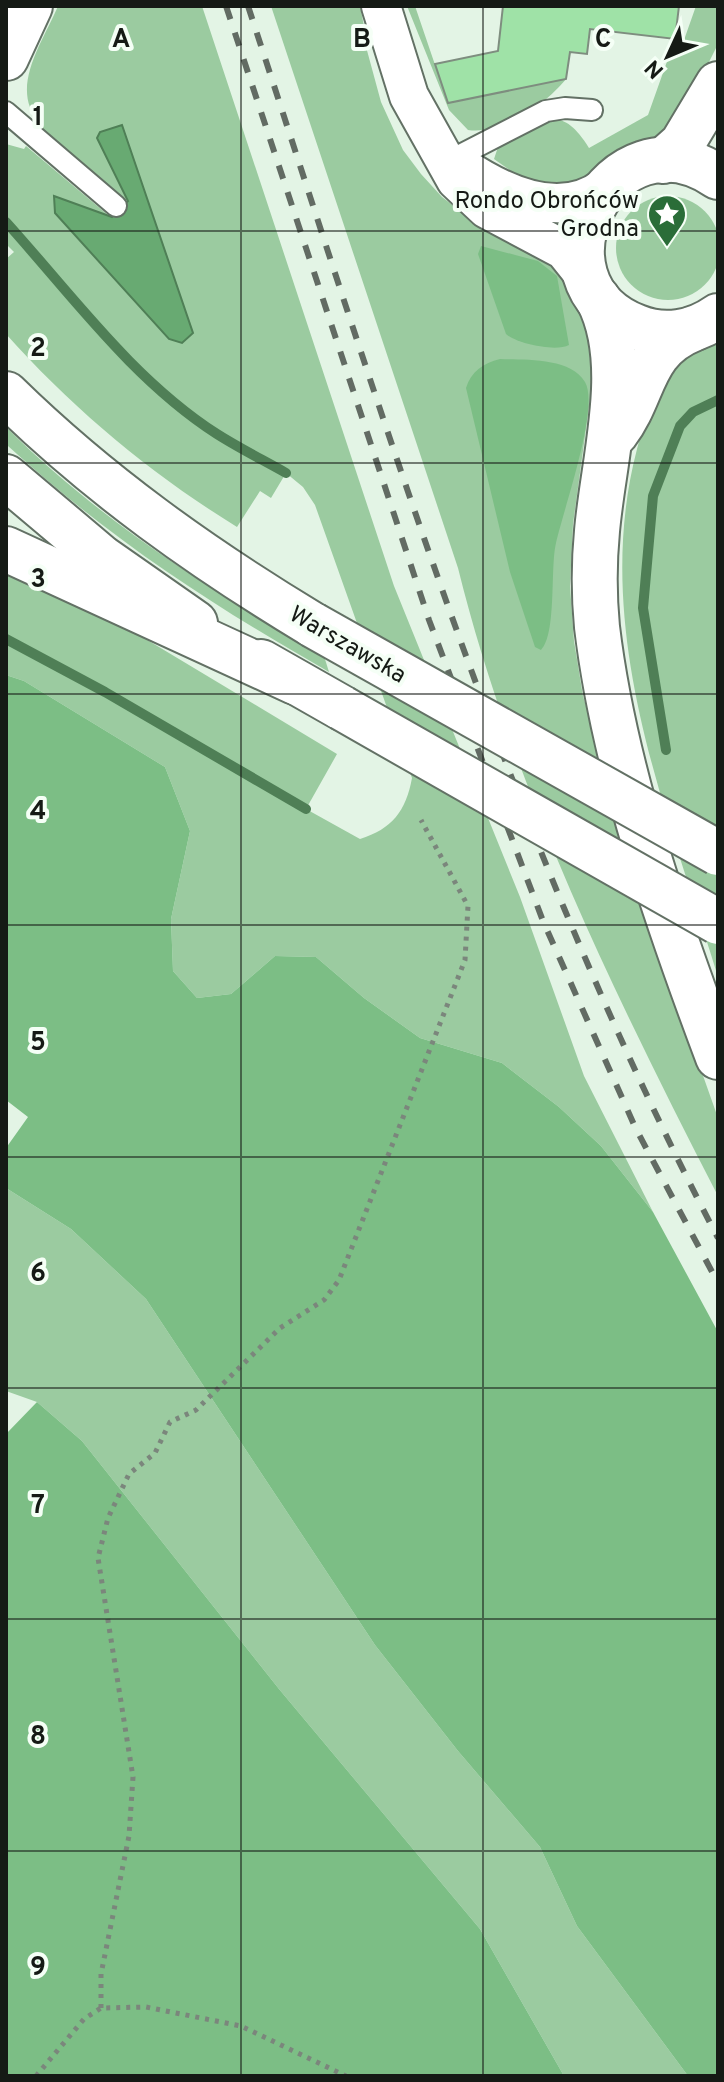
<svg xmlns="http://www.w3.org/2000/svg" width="724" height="2082" font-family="Overpass,sans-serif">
  <rect width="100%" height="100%" fill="#e3f4e5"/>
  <g fill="#9bcba0">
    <path d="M 58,6 L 202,6 L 394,586 L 520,897 L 584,1076 L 653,1212 L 601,1146 L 559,1107 L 502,1063 L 420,1038 L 364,998 L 316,957 L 275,956 L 231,994 L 197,998 L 173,971 L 171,919 L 190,831 L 165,767 L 24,681 L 6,675 L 6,566 L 145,635 L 144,638 L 337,754 L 306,809 L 360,839 C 392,829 406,811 412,778 L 315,505 L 303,487 L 286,473 L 271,498 L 260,491 L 237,527 C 151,474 73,409 6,334 L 6,259 L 14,252 L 6,244 L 6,144 L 24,149 L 26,146 L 108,215 L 123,198 L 38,126 L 40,123 C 8,89 43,42 58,6 Z"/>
    <path d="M 271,6 L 360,6 L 365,31 L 362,32 L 381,102 L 403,150 L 421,174 L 442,197 L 484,229 L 557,266 L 591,326 L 594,370 L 573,524 L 570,586 L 574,641 L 583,696 L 666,971 L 718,1118 L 718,1196 C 617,1000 511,783 458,568 Z"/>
    <path d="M 407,6 L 415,6 L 448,103 L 566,79 C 546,104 502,135 468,130 L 449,110 Z"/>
    <path d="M 696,6 L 718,6 L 718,44 L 677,126 L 668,135 C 640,150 587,187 555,187 C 531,187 511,171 494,159 L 498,147 C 539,124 558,98 589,148 L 648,115 L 675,39 L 684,40 Z"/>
    <circle cx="668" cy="248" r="52"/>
    <path d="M 718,339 L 718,977 C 666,807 590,629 637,449 C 644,424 652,391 666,369 C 674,356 704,346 718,339 Z"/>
    <path d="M 6,427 C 99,520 210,590 324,656 L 329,672 C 210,604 110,539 8,446 Z"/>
    <path d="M 6,1188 L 71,1229 L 146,1299 L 375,1645 L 458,1751 L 540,1847 L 577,1926 L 688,2076 L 564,2076 L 480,1929 L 279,1689 L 82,1441 L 37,1402 L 6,1391 Z"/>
  </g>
  <g fill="#7cbe85">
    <path d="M 481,246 L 538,261 L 557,276 L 569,345 C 556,352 517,344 506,334 L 478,254 Z"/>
    <path d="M 500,359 C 525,360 570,357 585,382 C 600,407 563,511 556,543 C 550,568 557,634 541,650 L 535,647 L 510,572 L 466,388 C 471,372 483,363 500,359 Z"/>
    <path d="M 6,675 L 24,681 L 165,767 L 190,831 L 171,919 L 173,971 L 197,998 L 231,994 L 275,956 L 316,957 L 364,998 L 420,1038 L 502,1063 L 559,1107 L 601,1146 L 653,1212 L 718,1332 L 718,2076 L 688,2076 L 577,1926 L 540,1847 L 458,1751 L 375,1645 L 146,1299 L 71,1229 L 6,1188 L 6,1148 L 28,1117 L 6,1100 Z"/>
    <path d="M 37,1402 L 82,1441 L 279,1689 L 480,1929 L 564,2076 L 6,2076 L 6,1434 Z"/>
  </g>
  <path fill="#68aa72" stroke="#4f7f56" stroke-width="2" d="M 122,125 L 193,333 L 182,343 L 169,339 L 55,213 L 54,196 L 112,217 L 128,201 L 97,138 L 100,132 Z"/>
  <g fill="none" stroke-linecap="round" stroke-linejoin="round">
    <g stroke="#4f7f56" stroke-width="10">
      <path d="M 6,222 C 72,295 133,380 217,434 C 239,448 263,460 286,473"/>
      <path d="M 6,639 L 105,692 L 306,809"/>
      <path d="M 666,750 L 643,608 L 653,496 L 680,426 L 693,412 L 718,400"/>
    </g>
  </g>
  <path fill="#9fe2a7" stroke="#7e8d7f" stroke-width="2" d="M 503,6 L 679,6 L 675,39 L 590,29 L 587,54 L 570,52 L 566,79 L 448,103 L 435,64 L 498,51 Z"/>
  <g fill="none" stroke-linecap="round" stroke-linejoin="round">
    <defs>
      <g id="lane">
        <path d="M 6,112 L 116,206"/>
        <path d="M 445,163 L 546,111 L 565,108 L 592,110"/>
      </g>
      <g id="street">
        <path d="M 381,6 L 409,96 L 456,180 L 487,209 L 564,250 L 588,280"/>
        <path d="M 464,168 C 505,195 561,221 605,187"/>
      </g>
      <g id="secondary">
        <path d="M 663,161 L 682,144 L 718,84"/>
        <path d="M 718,177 C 610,104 520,282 637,327 C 664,338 694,333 718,316"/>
        <path d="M 598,299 C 632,364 603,460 597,531 C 594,562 594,596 597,627 C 614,769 668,924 718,1057"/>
        <path d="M 6,394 C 99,485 202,558 313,625"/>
        <path d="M 616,433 C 646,394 640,350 693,329"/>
        <path d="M 6,477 L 102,558 L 195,623"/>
        <path d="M 261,662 L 342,708"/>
      </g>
      <g id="primary">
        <path d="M 6,58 L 30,6"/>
        <path d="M 6,549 L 295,682"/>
      </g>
    </defs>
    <use href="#lane" stroke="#637165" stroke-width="24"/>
    <use href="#street" stroke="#637165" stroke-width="42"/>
    <use href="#secondary" stroke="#637165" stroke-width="48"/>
    <use href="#primary" stroke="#637165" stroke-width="48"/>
    <g stroke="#7b867c" stroke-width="5" stroke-dasharray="4 6" stroke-linecap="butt">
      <path d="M 101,2008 L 101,1974 L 129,1836 L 133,1777 L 98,1558 L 108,1518 L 129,1474 L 155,1453 L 170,1422 L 196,1410 L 280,1328 L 324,1300 L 339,1280 L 465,960 L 468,906 L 421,820"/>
      <path d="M 36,2076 L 84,2019 L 101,2008 L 146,2007 L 241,2026 L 346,2076"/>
    </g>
    <use href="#lane" stroke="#fff" stroke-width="20"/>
    <use href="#street" stroke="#fff" stroke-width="38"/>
    <use href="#secondary" stroke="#fff" stroke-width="44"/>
    <use href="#primary" stroke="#fff" stroke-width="44"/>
    <g stroke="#626b63" stroke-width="6" stroke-dasharray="14 14" stroke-linecap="butt">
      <path d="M 226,6 L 429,620 L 543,921 L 636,1129 L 718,1283"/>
      <path d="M 248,6 C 385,424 513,848 718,1238"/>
    </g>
    <defs>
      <g id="secondary-bridge">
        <path d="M 313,625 L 718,853"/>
        <path d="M 342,708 L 718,922"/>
      </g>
    </defs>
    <use href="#secondary-bridge" stroke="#637165" stroke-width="48" stroke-linecap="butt"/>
    <use href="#secondary-bridge" stroke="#fff" stroke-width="44"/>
  </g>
  <path fill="none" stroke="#151a15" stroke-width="2" stroke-opacity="0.55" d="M 241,6 L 241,2076M 483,6 L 483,2076M 6,231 L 718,231M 6,463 L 718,463M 6,694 L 718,694M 6,925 L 718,925M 6,1157 L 718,1157M 6,1388 L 718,1388M 6,1619 L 718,1619M 6,1851 L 718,1851"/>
  <defs>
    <symbol id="sight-pin" viewBox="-11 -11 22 30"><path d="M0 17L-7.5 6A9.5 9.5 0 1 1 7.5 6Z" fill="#2a6d38" stroke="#f5fff6"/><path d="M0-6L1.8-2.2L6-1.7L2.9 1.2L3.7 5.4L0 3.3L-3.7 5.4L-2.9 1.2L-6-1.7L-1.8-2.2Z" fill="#fff"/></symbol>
  </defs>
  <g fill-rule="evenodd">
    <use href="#sight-pin" x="645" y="192" width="44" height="60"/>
  </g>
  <g text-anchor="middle" stroke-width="8" stroke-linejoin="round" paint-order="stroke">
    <g font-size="24" fill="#151a15" stroke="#f5fff6" text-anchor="end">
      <text x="639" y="208">Rondo Obrońców<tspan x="639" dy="28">Grodna</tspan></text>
    </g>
    <g font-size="24" fill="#151a15" stroke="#f5fff6">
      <text transform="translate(348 644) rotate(30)" y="8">Warszawska</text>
    </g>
  </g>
  <g font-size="26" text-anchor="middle" font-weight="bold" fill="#151a15" stroke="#f5fff6" stroke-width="8" stroke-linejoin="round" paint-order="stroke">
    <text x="121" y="47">A</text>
    <text x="362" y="47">B</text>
    <text x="603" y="47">C</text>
    <text x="38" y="125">1</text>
    <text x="38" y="356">2</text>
    <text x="38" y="587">3</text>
    <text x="38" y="819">4</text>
    <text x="38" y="1050">5</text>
    <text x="38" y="1281">6</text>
    <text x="38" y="1513">7</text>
    <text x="38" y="1744">8</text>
    <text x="38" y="1975">9</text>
  </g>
  <rect width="724" height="2082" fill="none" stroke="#151a15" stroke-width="16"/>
  <g transform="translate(668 56) rotate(226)" stroke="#f5fff6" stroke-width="6" paint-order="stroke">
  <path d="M0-6L14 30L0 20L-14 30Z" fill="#151a15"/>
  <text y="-12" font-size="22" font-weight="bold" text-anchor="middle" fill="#151a15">N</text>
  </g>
</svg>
